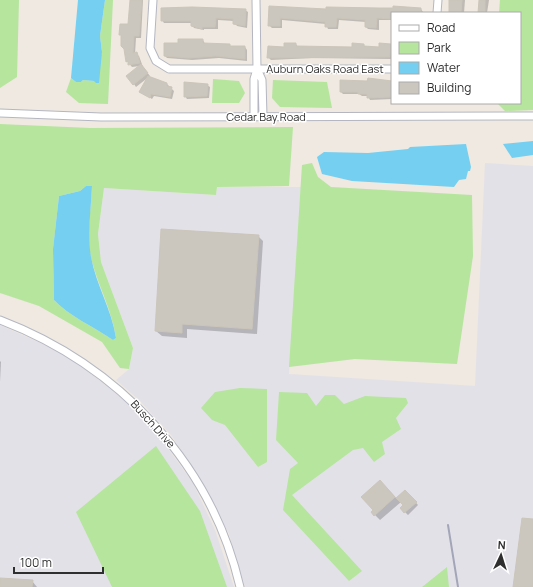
<svg xmlns="http://www.w3.org/2000/svg" width="533" height="587" font-family="Manrope,sans-serif">
  <rect width="100%" height="100%" fill="#efe9e1"/>
  <g fill="#e3e1e8">
    <path d="M 485,163 L 533,166 L 533,587 L 245,587 L 229,534 L 200,478 L 171,435 L 139,400 L 116,380 L 129,369 L 133,348 L 101,262 L 98,234 L 104,188 L 216,195 L 217,187 L 301,187 L 289,374 L 475,386 Z"/>
    <path d="M 0,325 L 54,349 L 80,365 L 129,404 L 156,432 L 193,483 L 215,530 L 234,587 L 0,587 Z"/>
  </g>
  <g fill="#b6e59e" fill-rule="evenodd">
    <path d="M 0,0 L 19,0 L 17,77 L 0,88 Z"/>
    <path d="M 105,0 L 113,0 L 108,104 L 79,103 L 66,92 L 71,78 L 76,82 L 81,82 L 83,80 L 94,81 L 102,52 L 100,36 Z"/>
    <path d="M 500,0 L 533,0 L 533,110 L 505,111 L 497,103 L 520,103 L 520,13 L 499,13 Z"/>
    <path d="M 213,79 L 239,81 L 245,93 L 239,103 L 212,103 Z"/>
    <path d="M 273,80 L 327,82 L 332,108 L 280,107 L 272,98 Z"/>
    <path d="M 0,124 L 90,128 L 293,127 L 289,186 L 217,187 L 216,195 L 104,188 L 98,234 L 101,262 L 133,348 L 129,369 L 120,368 L 102,342 L 39,306 L 0,293 ZM 86,186 L 92,187 C 91,210 86,235 91,258 C 98,286 112,310 116,338 L 113,340 C 94,327 69,316 54,300 L 53,249 L 59,196 L 80,191 Z"/>
    <path d="M 312,163 L 318,177 L 331,187 L 472,195 L 473,256 L 457,364 L 355,359 L 289,367 L 302,165 Z"/>
    <path d="M 240,388 L 267,389 L 267,462 L 258,467 L 225,425 L 212,420 L 201,408 L 215,392 Z"/>
    <path d="M 279,392 L 307,393 L 316,406 L 325,395 L 335,395 L 344,404 L 365,396 L 406,398 L 408,403 L 396,418 L 401,429 L 382,442 L 385,454 L 374,462 L 363,448 L 353,450 L 292,495 L 362,571 L 349,581 L 283,510 L 290,469 L 298,463 L 276,440 Z"/>
    <path d="M 156,446 L 200,511 L 227,587 L 112,587 L 76,512 Z"/>
    <path d="M 447,567 L 449,587 L 422,587 Z"/>
  </g>
  <g fill="#75cff0">
    <path d="M 78,0 L 105,0 L 100,36 L 102,52 L 99,83 L 96,83 L 94,81 L 83,80 L 81,82 L 76,82 L 71,78 Z"/>
    <path d="M 533,141 L 533,155 L 512,158 L 503,144 Z"/>
    <path d="M 466,144 L 471,167 L 470,171 L 468,171 L 466,179 L 459,180 L 454,187 L 352,181 L 322,174 L 317,157 L 324,152 L 368,153 L 408,149 L 410,147 Z"/>
    <path d="M 86,186 L 92,186 C 91,210 87,234 91,257 C 96,285 112,310 116,338 L 113,340 C 94,327 69,316 54,300 L 53,249 L 59,196 L 80,191 Z"/>
  </g>
  <g fill="#0003">
    <path d="M 131,0 L 143,0 L 141,38 L 136,38 L 135,54 L 139,56 L 143,67 L 150,76 L 136,87 L 134,84 L 140,66 L 132,67 L 127,61 Z"/>
    <path d="M 450,0 L 465,0 L 464,13 L 449,13 Z"/>
    <path d="M 480,0 L 489,0 L 487,13 L 479,13 Z"/>
    <path d="M 270,7 L 327,10 L 421,9 L 423,12 L 423,13 L 392,13 L 392,20 L 379,20 L 379,30 L 368,29 L 366,27 L 366,22 L 339,20 L 338,29 L 328,29 L 326,24 L 282,20 L 282,28 L 272,28 L 269,25 Z"/>
    <path d="M 245,10 L 248,12 L 247,28 L 237,26 L 234,21 L 218,20 L 218,29 L 204,29 L 204,30 L 194,28 L 192,23 L 164,23 L 162,20 Z"/>
    <path d="M 203,40 L 205,44 L 245,47 L 247,50 L 247,61 L 219,58 L 192,60 L 167,58 L 165,56 L 179,44 Z"/>
    <path d="M 296,44 L 298,47 L 353,48 L 363,45 L 366,47 L 380,48 L 380,44 L 392,45 L 392,59 L 312,58 L 271,60 L 268,57 Z"/>
    <path d="M 392,81 L 392,99 L 370,100 L 368,96 L 362,96 L 359,94 L 343,94 L 341,92 L 341,82 Z"/>
    <path d="M 167,84 L 174,91 L 172,99 L 154,96 L 152,99 L 141,92 Z"/>
    <path d="M 207,85 L 210,87 L 209,98 L 187,99 L 185,96 Z"/>
    <path d="M 258,236 L 263,241 L 257,334 L 187,329 L 187,338 L 162,336 L 156,331 Z"/>
    <path d="M 0,361 L 1,362 L 0,382 Z"/>
    <path d="M 385,486 L 397,499 L 405,491 L 418,505 L 408,515 L 401,508 L 404,505 L 401,502 L 380,520 L 372,512 Z"/>
    <path d="M 0,579 L 32,581 L 37,587 L 0,587 Z"/>
  </g>
  <g fill="#cbc7bf" stroke="#cbc5ba">
    <path d="M 130,0 L 142,0 L 139,36 L 134,36 L 133,53 L 137,52 L 140,63 L 128,65 L 128,61 L 126,62 L 124,49 L 121,46 L 121,35 L 119,35 L 120,24 L 128,24 Z"/>
    <path d="M 449,0 L 462,0 L 461,13 L 449,13 Z"/>
    <path d="M 479,0 L 485,0 L 485,13 L 478,13 Z"/>
    <path d="M 269,6 L 326,9 L 326,7 L 379,8 L 393,8 L 393,6 L 421,8 L 421,13 L 390,13 L 390,19 L 377,18 L 376,28 L 365,27 L 365,20 L 337,18 L 336,27 L 325,27 L 325,22 L 280,18 L 280,26 L 268,26 Z"/>
    <path d="M 192,7 L 246,9 L 245,26 L 233,24 L 233,19 L 216,18 L 215,27 L 202,27 L 202,29 L 191,26 L 191,21 L 161,21 L 161,8 Z"/>
    <path d="M 178,39 L 203,39 L 203,43 L 230,44 L 230,46 L 245,46 L 245,59 L 216,56 L 189,58 L 164,56 L 164,43 L 178,43 Z"/>
    <path d="M 284,43 L 296,43 L 296,46 L 352,47 L 352,43 L 364,44 L 364,46 L 379,47 L 379,43 L 391,44 L 390,57 L 267,58 L 268,46 L 284,47 Z"/>
    <path d="M 141,64 L 148,73 L 133,85 L 126,76 Z"/>
    <path d="M 148,76 L 167,83 L 167,86 L 172,87 L 170,97 L 151,94 L 150,98 L 139,92 Z"/>
    <path d="M 368,78 L 392,81 L 392,97 L 367,98 L 367,94 L 358,94 L 358,92 L 340,92 L 340,80 L 367,81 Z"/>
    <path d="M 184,82 L 208,84 L 207,96 L 184,97 Z"/>
    <path d="M 161,229 L 259,235 L 252,329 L 182,324 L 182,333 L 155,331 Z"/>
    <path d="M 380,480 L 395,497 L 374,516 L 371,512 L 373,510 L 361,497 Z"/>
    <path d="M 405,490 L 417,502 L 404,513 L 400,508 L 403,505 L 396,498 Z"/>
    <path d="M 522,518 L 533,519 L 533,587 L 513,587 Z"/>
    <path d="M 0,578 L 33,580 L 32,587 L 0,587 Z"/>
  </g>
  <g fill="none" stroke-linecap="round" stroke-linejoin="round">
    <defs>
      <g id="minor">
        <path d="M 153,0 L 150,48 L 156,61 L 169,69 L 392,69"/>
        <path d="M 256,0 L 257,69"/>
        <path d="M 437,13 L 438,0"/>
        <path d="M 0,113 L 101,117 L 533,116"/>
        <path d="M 254,117 L 254,79 L 257,69 L 262,80 L 263,116"/>
        <path d="M 0,320 C 118,365 211,462 240,587"/>
      </g>
    </defs>
    <use href="#minor" stroke="#b4b7c1" stroke-width="9"/>
    <use href="#minor" stroke="#fff" stroke-width="7"/>
    <path stroke="#a3a6b8" stroke-width="2" d="M 448,525 L 458,587"/>
  </g>
  <g text-anchor="middle" stroke-width="3" stroke-linejoin="round" paint-order="stroke">
    <g font-size="11" fill="#2e2e2e" stroke="#fff">
      <text x="325" y="73">Auburn Oaks Road East</text>
      <text x="266" y="121">Cedar Bay Road</text>
      <text transform="translate(153 424) rotate(48)" y="4">Busch Drive</text>
    </g>
  </g>
  <rect x="391" y="12" width="130" height="92" fill="#ffffff" stroke="#ababab"/>
  <rect x="399" y="25" width="20" height="6" fill="#ffffff" stroke="#ababab"/>
  <text x="427" y="32" font-size="12" fill="#2e2e2e">Road</text>
  <rect x="399" y="42" width="20" height="12" fill="#b6e59e" stroke="#ababab"/>
  <text x="427" y="52" font-size="12" fill="#2e2e2e">Park</text>
  <rect x="399" y="62" width="20" height="12" fill="#75cff0" stroke="#ababab"/>
  <text x="427" y="72" font-size="12" fill="#2e2e2e">Water</text>
  <rect x="399" y="82" width="20" height="12" fill="#cbc7bf" stroke="#ababab"/>
  <text x="427" y="92" font-size="12" fill="#2e2e2e">Building</text>
  <g transform="translate(501 555) rotate(4)" stroke="#ffffff" stroke-width="3" paint-order="stroke">
  <path d="M0-3L7 15L0 10L-7 15Z" fill="#2e2e2e"/>
  <text y="-6" font-size="11" font-weight="bold" text-anchor="middle" fill="#2e2e2e">N</text>
  </g>
  <path d="M14 567v6h89v-6" fill="none" stroke="#2e2e2e" stroke-width="2"/>
  <text x="20" y="567" font-size="12" fill="#2e2e2e" stroke="#ffffff" stroke-width="3" paint-order="stroke">100 m</text>
</svg>
